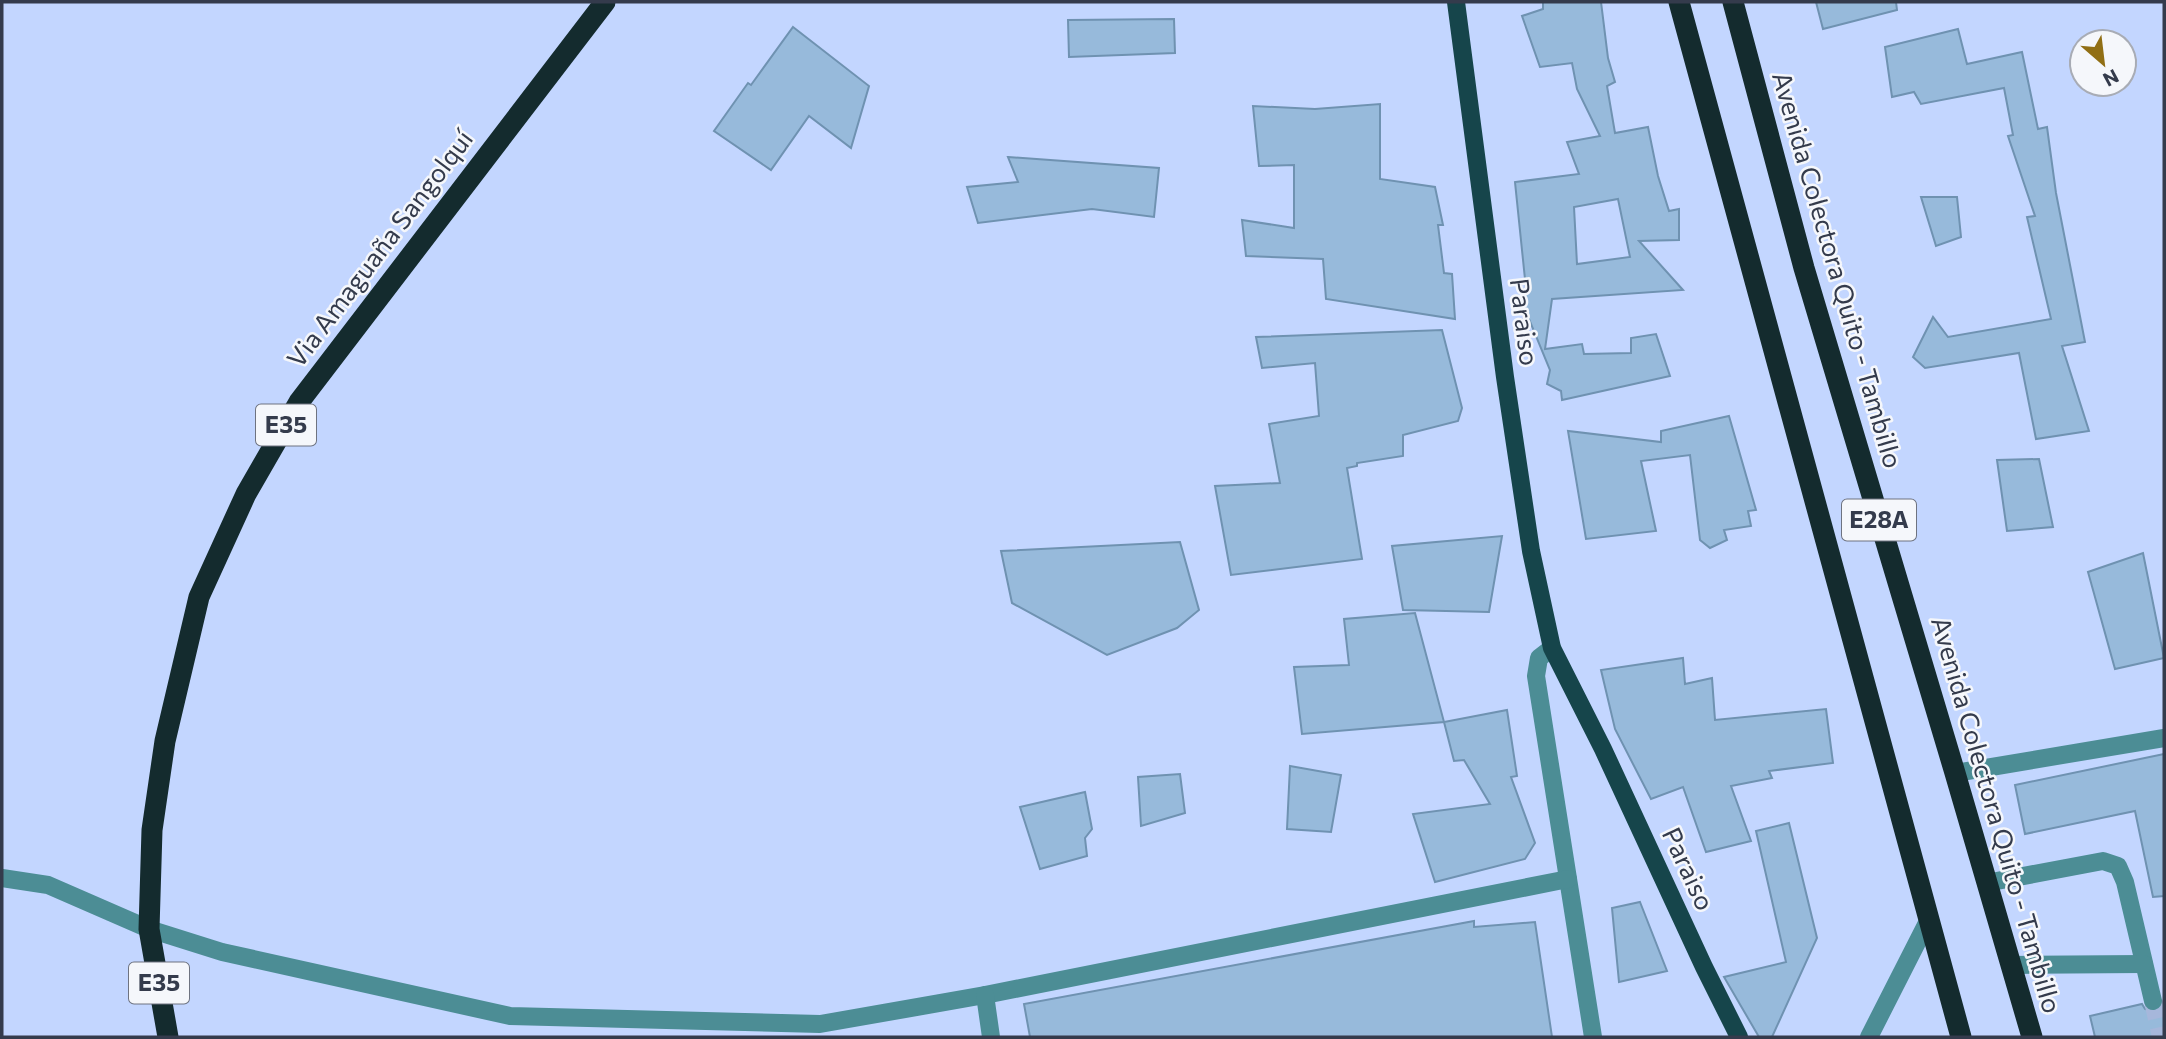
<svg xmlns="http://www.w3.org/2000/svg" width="2166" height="1039" font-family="Commissioner,sans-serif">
  <rect width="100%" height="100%" fill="#c3d6ff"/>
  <g fill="#97badb" stroke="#6f92b1" stroke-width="2" fill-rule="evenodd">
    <path d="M 1543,2 L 1601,2 L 1608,58 L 1615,82 L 1607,86 L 1615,133 L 1648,127 L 1658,176 L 1669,211 L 1679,209 L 1679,240 L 1639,241 L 1683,290 L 1552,299 L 1545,349 L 1582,344 L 1584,354 L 1631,353 L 1631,338 L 1656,334 L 1670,376 L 1562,400 L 1561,391 L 1547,384 L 1550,370 L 1524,307 L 1523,289 L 1526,289 L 1515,182 L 1579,174 L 1567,142 L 1600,136 L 1577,89 L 1572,63 L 1540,67 L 1522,16 L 1543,9 ZM 1618,199 L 1630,257 L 1577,264 L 1574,207 Z"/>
    <path d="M 1816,2 L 1896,2 L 1897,10 L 1823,29 Z"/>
    <path d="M 1174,19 L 1175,53 L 1069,57 L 1068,20 Z"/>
    <path d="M 793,27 L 869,86 L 851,148 L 809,116 L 771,170 L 714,131 L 748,83 L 751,85 Z"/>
    <path d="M 1958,29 L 1967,64 L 2022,52 L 2038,129 L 2047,127 L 2056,193 L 2085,342 L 2062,346 L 2089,431 L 2036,439 L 2019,353 L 1925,368 L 1913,357 L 1933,317 L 1948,337 L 2051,319 L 2027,217 L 2035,216 L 2008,136 L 2013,135 L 2004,88 L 1921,104 L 1914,92 L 1892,97 L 1885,47 Z"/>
    <path d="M 1380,104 L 1380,179 L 1435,187 L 1443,225 L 1438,225 L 1444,273 L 1452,274 L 1455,319 L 1326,299 L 1323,259 L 1246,256 L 1242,220 L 1294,228 L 1294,165 L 1259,166 L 1253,106 L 1315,109 Z"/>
    <path d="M 1008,157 L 1159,168 L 1154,217 L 1092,209 L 978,223 L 967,187 L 1018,182 Z"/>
    <path d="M 1921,197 L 1957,197 L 1961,237 L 1936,246 Z"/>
    <path d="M 1442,330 L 1462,408 L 1458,421 L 1403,435 L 1403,456 L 1357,463 L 1357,466 L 1347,468 L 1362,559 L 1231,575 L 1215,486 L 1280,483 L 1269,424 L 1319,416 L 1315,363 L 1262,368 L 1256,337 Z"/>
    <path d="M 1729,416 L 1756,510 L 1748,511 L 1751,526 L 1724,530 L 1727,540 L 1710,548 L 1700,540 L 1690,455 L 1641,461 L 1656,531 L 1586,539 L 1568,431 L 1661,442 L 1661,431 Z"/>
    <path d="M 2039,459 L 2053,527 L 2007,531 L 1997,460 Z"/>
    <path d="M 1502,536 L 1489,612 L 1403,610 L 1392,546 Z"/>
    <path d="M 1180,542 L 1199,610 L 1177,628 L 1107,655 L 1012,603 L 1001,551 Z"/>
    <path d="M 2143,553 L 2164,658 L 2115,669 L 2088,572 Z"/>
    <path d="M 1415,613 L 1444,722 L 1302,734 L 1294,667 L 1349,665 L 1344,619 Z"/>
    <path d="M 1683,658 L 1685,684 L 1712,678 L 1715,720 L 1826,709 L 1833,763 L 1769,771 L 1772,778 L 1731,786 L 1751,841 L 1706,852 L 1683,787 L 1651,799 L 1615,729 L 1601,670 Z"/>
    <path d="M 1507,710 L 1517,776 L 1511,777 L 1535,843 L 1525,859 L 1435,882 L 1413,814 L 1490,804 L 1464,760 L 1454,761 L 1444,722 Z"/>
    <path d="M 2164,754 L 2164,896 L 2153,897 L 2135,811 L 2025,834 L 2015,785 Z"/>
    <path d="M 1290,766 L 1341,775 L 1331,832 L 1287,829 Z"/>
    <path d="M 1180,774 L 1185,813 L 1141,826 L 1138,777 Z"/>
    <path d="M 1085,792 L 1092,829 L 1085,838 L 1087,856 L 1040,869 L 1020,807 Z"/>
    <path d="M 1789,823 L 1817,938 L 1772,1037 L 1759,1037 L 1724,977 L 1786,962 L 1756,831 Z"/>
    <path d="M 1640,902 L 1667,971 L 1619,982 L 1612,908 Z"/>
    <path d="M 1474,921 L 1474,927 L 1535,922 L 1552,1037 L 1030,1037 L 1024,1004 Z"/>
    <path d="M 2164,999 L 2164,1037 L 2095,1037 L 2090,1016 L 2142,1004 L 2145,1009 L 2155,1012 L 2161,1009 Z"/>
  </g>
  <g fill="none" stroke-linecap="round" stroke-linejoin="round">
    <path stroke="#a6b7db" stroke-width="18" stroke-dasharray="18 9" stroke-linecap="butt" d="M 2153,1001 L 2161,1037"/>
    <g stroke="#4c8d95" stroke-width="18">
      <path d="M 1552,648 L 1539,658 L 1536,676 L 1593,1037"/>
      <path d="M 1955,773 L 2164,738"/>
      <path d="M 2,878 L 48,885 L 149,929 L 222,952 L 510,1016 L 820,1024 L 985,995 L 1568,879"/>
      <path d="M 1986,883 L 2103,861 L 2118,866 L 2125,882 L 2153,1001"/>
      <path d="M 2010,965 L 2144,964"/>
      <path d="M 985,995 L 991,1037"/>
      <path d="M 1869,1037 L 1929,919"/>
    </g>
    <path stroke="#16454b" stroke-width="18" d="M 1456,2 L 1505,377 L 1531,551 L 1552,648 L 1603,749 L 1704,967 L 1739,1037"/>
    <g stroke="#142b2e" stroke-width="21">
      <path d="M 1679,2 L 1961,1037"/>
      <path d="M 1733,2 L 1804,268 L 1955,773 L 2032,1037"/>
      <path d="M 168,1037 L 149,929 L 152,830 L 165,741 L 199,597 L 246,494 L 299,402 L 605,2"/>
    </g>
  </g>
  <g text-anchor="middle" stroke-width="5" stroke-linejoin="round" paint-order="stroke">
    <g fill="#f5f7fb" stroke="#6e7380" stroke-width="2">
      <rect x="256" y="404.5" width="60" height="41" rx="5"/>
      <rect x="1842" y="499.5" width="74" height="41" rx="5"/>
      <rect x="129" y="962.5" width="60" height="41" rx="5"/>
    </g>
    <g font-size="24" font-weight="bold" fill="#343b4c">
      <text x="286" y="433">E35</text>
      <text x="1879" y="528">E28A</text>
      <text x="159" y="991">E35</text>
    </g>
    <g font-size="26" fill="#343b4c" stroke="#f5f7fb">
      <text transform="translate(380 249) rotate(-53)" y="9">Via Amaguaña Sangolquí</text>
      <text transform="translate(1837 270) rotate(74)" y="9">Avenida Colectora Quito - Tambillo</text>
      <text transform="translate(1524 322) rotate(83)" y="9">Paraiso</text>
      <text transform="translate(1996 815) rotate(74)" y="9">Avenida Colectora Quito - Tambillo</text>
      <text transform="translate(1688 869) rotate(65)" y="9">Paraiso</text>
    </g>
  </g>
  <rect width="2166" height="1039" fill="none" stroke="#343b4c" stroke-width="7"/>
  <g transform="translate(2103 63) rotate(152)"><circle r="33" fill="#f5f7fb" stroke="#a8acb5" stroke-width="2"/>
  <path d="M0-5L12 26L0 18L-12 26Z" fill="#916f15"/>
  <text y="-10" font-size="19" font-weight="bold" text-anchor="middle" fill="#343b4c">N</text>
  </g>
</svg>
